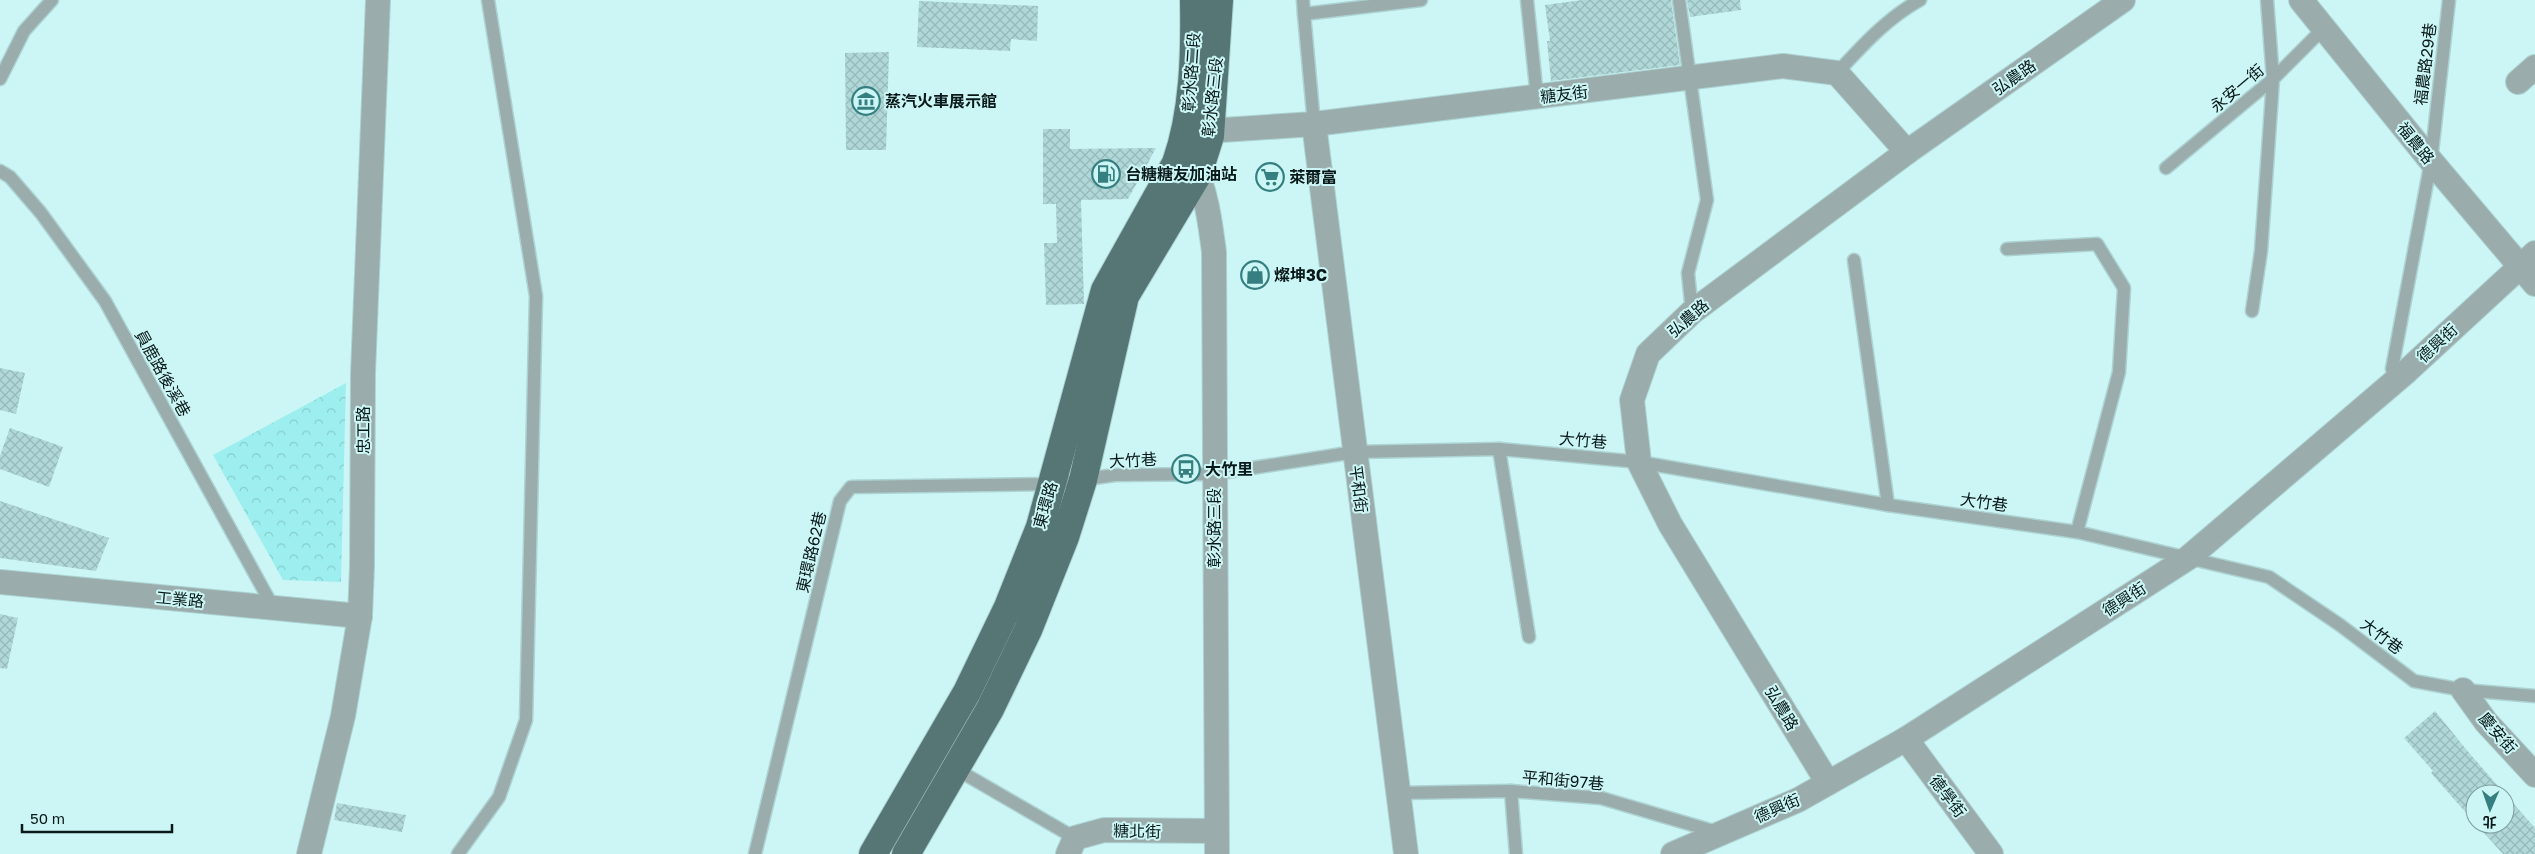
<svg xmlns="http://www.w3.org/2000/svg" width="2535" height="854" font-family="'Golos Text','Noto Sans TC',sans-serif">
  <defs>
    <pattern id="park-crowns" width="20" height="18" patternUnits="userSpaceOnUse" patternTransform="scale(1.25)"><rect width="20" height="18" fill="#9defef"/><path d="M2 6a3 3 0 1 1 6 0M12 15a3 3 0 1 1 6 0" fill="none" stroke="#86cccc"/></pattern>
    <pattern id="building-cross-hatch" width="8" height="8" patternUnits="userSpaceOnUse" patternTransform="scale(1.25)"><rect width="8" height="8" fill="#b0d8d8"/><path d="M0 0l8 8M0 8l8-8" fill="none" stroke="#96b9b9"/></pattern>
  </defs>
  <rect width="100%" height="100%" fill="#ccf6f6"/>
  <path fill="url(#park-crowns)" d="M 346,383 L 341,582 L 283,580 L 213,455 Z"/>
  <g fill="url(#building-cross-hatch)">
    <path d="M 1582,0 L 1671,0 L 1680,65 L 1551,81 L 1547,41 L 1550,41 L 1545,5 Z"/>
    <path d="M 1687,0 L 1740,0 L 1741,10 L 1690,17 Z"/>
    <path d="M 919,1 L 1038,6 L 1037,41 L 1011,39 L 1010,51 L 917,47 Z"/>
    <path d="M 889,52 L 886,150 L 846,150 L 845,53 Z"/>
    <path d="M 1043,129 L 1070,129 L 1070,149 L 1156,148 L 1128,199 L 1081,200 L 1084,304 L 1046,305 L 1044,243 L 1057,243 L 1056,204 L 1043,204 Z"/>
    <path d="M 0,368 L 25,373 L 16,414 L 0,410 Z"/>
    <path d="M 10,428 L 63,447 L 49,487 L 0,469 L 0,456 Z"/>
    <path d="M 0,501 L 109,538 L 96,571 L 0,558 Z"/>
    <path d="M 0,614 L 18,618 L 7,669 L 0,668 Z"/>
    <path d="M 2435,711 L 2470,754 L 2535,828 L 2535,854 L 2503,854 L 2476,824 L 2505,824 L 2505,794 L 2475,794 L 2475,823 L 2431,773 L 2433,771 L 2404,738 Z"/>
    <path d="M 337,803 L 406,815 L 402,832 L 334,820 Z"/>
  </g>
  <g fill="none" stroke-linecap="round" stroke-linejoin="round">
    <defs>
      <g id="service">
        <path d="M 1303,0 L 1304,14 L 1421,0"/>
        <path d="M 1527,0 L 1537,97"/>
        <path d="M 1679,0 L 1707,200 L 1688,273 L 1692,312"/>
        <path d="M 1304,14 L 1314,124"/>
        <path d="M 1837,73 C 1862,46 1887,18 1920,0"/>
        <path d="M 0,79 L 24,31 L 52,0"/>
        <path d="M 2166,168 L 2273,79 L 2324,28"/>
        <path d="M 0,171 L 10,177 L 41,213 L 105,301 L 273,607"/>
        <path d="M 2007,249 L 2097,244 L 2124,288 L 2119,372 L 2077,532"/>
        <path d="M 1854,260 L 1888,505"/>
        <path d="M 2252,311 L 2261,251 L 2273,79 L 2267,0"/>
        <path d="M 2392,369 L 2431,161 L 2449,0"/>
        <path d="M 1499,449 L 1529,637"/>
        <path d="M 956,769 L 1075,838"/>
        <path d="M 1511,791 L 1516,854"/>
        <path d="M 1398,793 L 1511,791 L 1601,798 L 1720,833"/>
        <path d="M 458,854 L 499,797 L 526,720 L 536,296 L 488,0"/>
        <path d="M 755,854 L 840,501 L 851,487 L 1052,484 L 1115,475 L 1214,474 L 1355,452 L 1499,449 L 1639,462 L 1888,505 L 2077,532 L 2269,577 L 2340,625 L 2414,681 L 2463,690 L 2535,696"/>
      </g>
      <g id="minor">
        <path d="M 2301,0 L 2431,161 L 2535,284"/>
        <path d="M 2518,82 L 2535,67"/>
        <path d="M 1314,124 L 1406,854"/>
        <path d="M 1192,132 L 1314,124 L 1783,66 L 1837,73 L 1907,152"/>
        <path d="M 1192,161 C 1206,190 1210,221 1214,252 L 1217,854"/>
        <path d="M 0,582 L 360,616"/>
        <path d="M 2463,690 L 2486,722 L 2535,775"/>
        <path d="M 1906,739 L 1991,854"/>
        <path d="M 1828,783 L 1670,524 L 1639,462 L 1632,400 L 1648,354 L 1692,312 L 1907,152 L 2123,0"/>
        <path d="M 309,854 L 343,716 L 360,616 L 362,566 L 363,373 L 378,0"/>
        <path d="M 1068,854 L 1075,838 L 1104,830 L 1216,831"/>
        <path d="M 1673,854 L 1798,800 L 1906,739 L 2188,558 L 2407,371 L 2535,253"/>
      </g>
      <g id="primary">
        <path d="M 873,854 L 967,692 L 1008,607 L 1040,527 L 1105,290 L 1176,163 C 1194,112 1195,53 1194,0"/>
        <path d="M 906,854 L 990,709 L 1028,630 L 1065,537 L 1083,480 L 1125,296 L 1198,174 L 1210,136 L 1219,0"/>
      </g>
    </defs>
    <use href="#service" stroke="#add2d2" stroke-width="15"/>
    <use href="#minor" stroke="#add2d2" stroke-width="26"/>
    <use href="#primary" stroke="#add2d2" stroke-width="30"/>
    <use href="#service" stroke="#9bacac" stroke-width="12"/>
    <use href="#minor" stroke="#9bacac" stroke-width="24"/>
    <use href="#primary" stroke="#567676" stroke-width="28"/>
  </g>
  <defs>
    <symbol id="museum-ring" viewBox="-11 -11 22 22"><circle r="9.5" fill="#ccf6f6" stroke="#367f80" stroke-width="1.5"/><path d="M0-6L6-3V-2H-6V-3ZM-5-1h2V3h-2ZM-1-1h2V3h-2ZM3-1h2V3H3ZM-6 4H6V6H-6Z" fill="#367f80"/></symbol>
    <symbol id="fuel-ring" viewBox="-11 -11 22 22"><circle r="9.5" fill="#ccf6f6" stroke="#367f80" stroke-width="1.5"/><path d="M-5.5-6h7V0h2V4h1.3V-2.5L3-4.5l.8-.8L6-3V5H2.5V1h-1V6h-7ZM-4.2-4.7v3.2H.2V-4.7Z" fill="#367f80"/></symbol>
    <symbol id="supermarket-ring" viewBox="-11 -11 22 22"><circle r="9.5" fill="#ccf6f6" stroke="#367f80" stroke-width="1.5"/><path d="M-6-5.5h2.5l.6 2H6L4.5 2H-2.5L-4.4-4H-6ZM-1.5 3.2a1.3 1.3 0 1 0 .1 0ZM3 3.2a1.3 1.3 0 1 0 .1 0Z" fill="#367f80"/></symbol>
    <symbol id="shop-ring" viewBox="-11 -11 22 22"><circle r="9.5" fill="#ccf6f6" stroke="#367f80" stroke-width="1.5"/><path d="M-5-2.5h2.3a2.7 3.5 0 0 1 5.4 0H5L5.5 6h-11ZM-1.5-2.5h3a1.5 2.3 0 0 0-3 0Z" fill="#367f80"/></symbol>
    <symbol id="bus-ring" viewBox="-11 -11 22 22"><circle r="9.5" fill="#ccf6f6" stroke="#367f80" stroke-width="1.5"/><path d="M-5-6H5V4H4V6H2V4H-2V6H-4V4H-5ZM-3.5-4V0h7V-4ZM-3.5 1.2v1.5H-2V1.2ZM2 1.2v1.5H3.5V1.2Z" fill="#367f80"/></symbol>
  </defs>
  <g fill-rule="evenodd">
    <use href="#museum-ring" x="850" y="85" width="32" height="32"/>
    <use href="#fuel-ring" x="1090" y="158" width="32" height="32"/>
    <use href="#supermarket-ring" x="1254" y="161" width="32" height="32"/>
    <use href="#shop-ring" x="1239" y="259" width="32" height="32"/>
    <use href="#bus-ring" x="1170" y="453" width="32" height="32"/>
  </g>
  <g text-anchor="middle" stroke-width="4" stroke-linejoin="round" paint-order="stroke">
    <g font-size="16" fill="#091818" stroke="#ccf6f6">
      <text transform="translate(2425 64) rotate(-83)" y="6">福農路29巷</text>
      <text transform="translate(1191 72) rotate(-86)" y="6">彰水路二段</text>
      <text transform="translate(2014 77) rotate(-35)" y="6">弘農路</text>
      <text transform="translate(2237 88) rotate(-40)" y="6">永安一街</text>
      <text transform="translate(1564 94) rotate(-7)" y="6">糖友街</text>
      <text transform="translate(1212 97) rotate(-84)" y="6">彰水路三段</text>
      <text transform="translate(2416 143) rotate(51)" y="6">福農路</text>
      <text transform="translate(1688 318) rotate(-41)" y="6">弘農路</text>
      <text transform="translate(2437 343) rotate(-43)" y="6">德興街</text>
      <text transform="translate(163 373) rotate(61)" y="6">員鹿路後溪巷</text>
      <text transform="translate(363 430) rotate(-90)" y="6">忠工路</text>
      <text transform="translate(1583 440) rotate(5)" y="6">大竹巷</text>
      <text transform="translate(1133 460) rotate(-3)" y="6">大竹巷</text>
      <text transform="translate(1359 489) rotate(83)" y="6">平和街</text>
      <text transform="translate(1984 502) rotate(8)" y="6">大竹巷</text>
      <text transform="translate(1045 505) rotate(-74)" y="6">東環路</text>
      <text transform="translate(1214 528) rotate(-90)" y="6">彰水路三段</text>
      <text transform="translate(811 552) rotate(-77)" y="6">東環路62巷</text>
      <text transform="translate(180 599) rotate(5)" y="6">工業路</text>
      <text transform="translate(2124 599) rotate(-33)" y="6">德興街</text>
      <text transform="translate(2382 636) rotate(37)" y="6">大竹巷</text>
      <text transform="translate(1782 708) rotate(59)" y="6">弘農路</text>
      <text transform="translate(2498 733) rotate(49)" y="6">慶安街</text>
      <text transform="translate(1563 780) rotate(5)" y="6">平和街97巷</text>
      <text transform="translate(1948 796) rotate(53)" y="6">德學街</text>
      <text transform="translate(1777 808) rotate(-24)" y="6">德興街</text>
      <text transform="translate(1137 831) rotate(1)" y="6">糖北街</text>
    </g>
    <g font-size="16" font-weight="bold" fill="#091818" stroke="#ccf6f6" text-anchor="start">
      <text x="885" y="107">蒸汽火車展示館</text>
      <text x="1125" y="180">台糖糖友加油站</text>
      <text x="1289" y="183">萊爾富</text>
      <text x="1274" y="281">燦坤3C</text>
      <text x="1205" y="475">大竹里</text>
    </g>
  </g>
  <g transform="translate(2490 809) rotate(182)"><circle r="24" fill="#ccf6f6" stroke="#7e9d9d"/>
  <path d="M0-4L9 19L0 12L-9 19Z" fill="#367f80"/>
  <text y="-8" font-size="14" font-weight="bold" text-anchor="middle" fill="#091818">北</text>
  </g>
  <path d="M22 824v8h150v-8" fill="none" stroke="#091818" stroke-width="2.5"/>
  <text x="30" y="824" font-size="15" fill="#091818" stroke="#ccf6f6" stroke-width="4" paint-order="stroke">50 m</text>
</svg>
